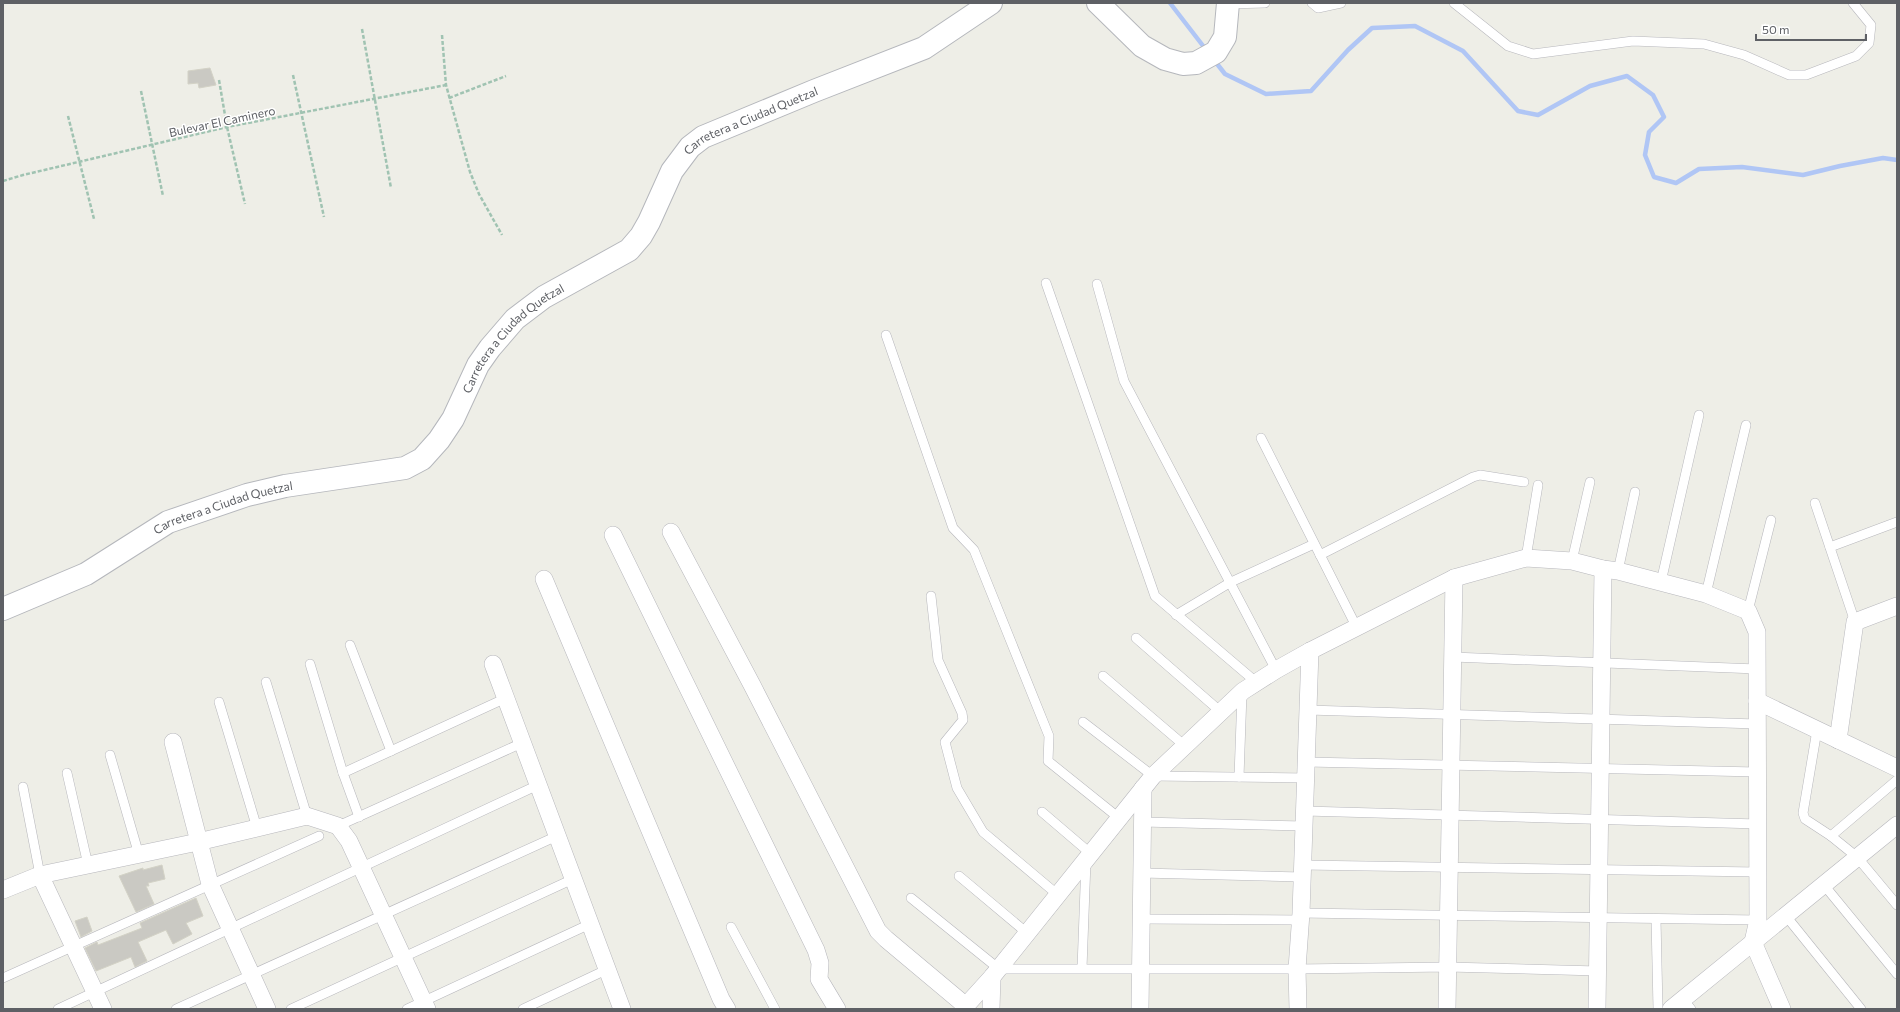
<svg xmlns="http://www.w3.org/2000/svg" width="1900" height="1012" font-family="Commissioner,sans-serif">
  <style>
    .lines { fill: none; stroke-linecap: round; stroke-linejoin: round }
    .stream { stroke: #b0c6f5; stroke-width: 4.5 }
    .building { fill: #cac9c3; stroke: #d3d2c6 }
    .lane-casing { stroke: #b7b7bc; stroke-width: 10 }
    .street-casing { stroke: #b7b7bc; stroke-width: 18 }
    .secondary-casing { stroke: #b5b7bc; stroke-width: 24 }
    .path { stroke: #a0c3b2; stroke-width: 2.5; stroke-dasharray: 4 2; stroke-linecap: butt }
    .lane { stroke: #fff; stroke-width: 9 }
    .street { stroke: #fff; stroke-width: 17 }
    .secondary { stroke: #fff; stroke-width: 22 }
    .labels { text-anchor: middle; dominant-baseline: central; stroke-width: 3; stroke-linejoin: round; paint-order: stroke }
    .street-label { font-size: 12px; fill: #5e6065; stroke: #fff }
  </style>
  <rect width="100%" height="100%" fill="#eeeee7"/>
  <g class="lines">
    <g class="stream">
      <polyline points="1170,3 1207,51"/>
      <polyline points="1214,60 1225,74 1266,94 1311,91 1348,50 1372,28 1415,26 1463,51 1518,111 1538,115 1590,86 1627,76 1653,95 1664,117 1649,132 1645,155 1654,177 1676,183 1699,169 1742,167 1803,175 1840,166 1883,158 1897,160"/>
    </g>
  </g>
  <g class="building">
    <polygon points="210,68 216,85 199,88 198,83 188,84 188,71"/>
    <polygon points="162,865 165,879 148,883 149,886 146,886 154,904 136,912 119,876 143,868 143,870"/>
    <polygon points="196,898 203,916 186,923 192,934 173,944 166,930 138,942 147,961 135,967 131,957 96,971 85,948 97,942 98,945 142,928 140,923"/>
    <polygon points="87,917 92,931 81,937 75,921"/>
  </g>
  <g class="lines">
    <g class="lane-casing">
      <g id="lane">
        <polyline points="1312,3 1318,8 1341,3"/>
        <polyline points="1454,3 1508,46 1533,54 1633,41 1704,44 1744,55 1789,75 1806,75 1856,56 1869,43 1871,25 1853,3"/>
        <polyline points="1228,4 1265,3"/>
        <polyline points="1046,283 1155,596 1256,682"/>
        <polyline points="1097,284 1124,381 1276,670"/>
        <polyline points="886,335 953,528 974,550 1049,736 1048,761 1119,818"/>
        <polyline points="1261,438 1357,628"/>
        <polyline points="1815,503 1855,622"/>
        <polyline points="1830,547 1897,522"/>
        <polyline points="1320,555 1473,477 1480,475 1524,482"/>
        <polyline points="1526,558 1538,485"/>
        <polyline points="1572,561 1590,482"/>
        <polyline points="1618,571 1635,492"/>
        <polyline points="1661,582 1699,415"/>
        <polyline points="1706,594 1746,425"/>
        <polyline points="931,596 938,660 962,713 963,720 945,742 957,788 983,832 1058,895"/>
        <polyline points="1748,611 1771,520"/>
        <polyline points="1176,615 1231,582 1314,544"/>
        <polyline points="1136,638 1221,712"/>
        <polyline points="350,645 391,751"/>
        <polyline points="1453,657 1757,669"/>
        <polyline points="310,664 343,773 359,817"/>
        <polyline points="1103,676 1185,746"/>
        <polyline points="266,682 307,816"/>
        <polyline points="219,702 257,828"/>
        <polyline points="1308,710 1757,724"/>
        <polyline points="1083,722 1153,776 1306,778"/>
        <polyline points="1817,730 1803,813 1805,819 1831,836 1857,857 1897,905"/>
        <polyline points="110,755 139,855"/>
        <polyline points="1307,762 1757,772"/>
        <polyline points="67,773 88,865"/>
        <polyline points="343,773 506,698"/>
        <polyline points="1239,777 1242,693"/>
        <polyline points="23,787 40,875"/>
        <polyline points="1305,811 1758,824"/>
        <polyline points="1042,812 1090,853"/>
        <polyline points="1142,822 1304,826"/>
        <polyline points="338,826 522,743"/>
        <polyline points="1831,836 1897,780"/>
        <polyline points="1303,865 1758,872"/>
        <polyline points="1141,873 1303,877"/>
        <polyline points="959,876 1027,933"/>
        <polyline points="1824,885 1897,974"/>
        <polyline points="911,898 999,969 1297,969 1448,967 1598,971"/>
        <polyline points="1301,913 1758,920"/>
        <polyline points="1786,916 1861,1009"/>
        <polyline points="1141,919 1301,920"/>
        <polyline points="1656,919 1658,1009"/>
        <polyline points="731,927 775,1009"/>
        <polyline points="1082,968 1086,861"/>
        <polyline points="3,978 319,836"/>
        <polyline points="1683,999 1691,1009"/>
        <polyline points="58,1009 538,785"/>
        <polyline points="176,1009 557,836"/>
        <polyline points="291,1009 573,879"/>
        <polyline points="407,1009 590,924"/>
        <polyline points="523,1009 608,969"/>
      </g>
    </g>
    <g class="street-casing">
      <g id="street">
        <polyline points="671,532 752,685 878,931 886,939 966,1006"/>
        <polyline points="613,535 816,950 820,963 819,979 837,1009"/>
        <polyline points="544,579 721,999 727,1009"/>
        <polyline points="493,664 622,1009"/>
        <polyline points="1757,701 1897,768"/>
        <polyline points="1838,740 1855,622 1897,606"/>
        <polyline points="173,742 210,884 267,1009"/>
        <polyline points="40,875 103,1009"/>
        <polyline points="3,890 40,875 198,842 307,816 338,826 349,841 427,1009"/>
        <polyline points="963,1009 992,977 1153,776 1243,691 1276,670 1310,651 1454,578 1526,558 1572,561 1603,569 1618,571 1706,594 1748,611 1757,632 1758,920 1753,942 1782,1009"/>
        <polyline points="991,1009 992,977"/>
        <polyline points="1140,1009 1143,788"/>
        <polyline points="1298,1009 1297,969 1301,913 1310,651"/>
        <polyline points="1447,1009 1454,578"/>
        <polyline points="1597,1009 1603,569"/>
        <polyline points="1671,1009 1897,825"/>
      </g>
    </g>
    <g class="secondary-casing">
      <g id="secondary">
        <polyline points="1098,3 1142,46 1165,59 1183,64 1196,63 1216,52 1225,37 1228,3"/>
        <path id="s1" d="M 3,609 L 86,574 L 168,522 L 247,495 L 285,486 L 405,468 L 422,459 L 439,440 L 453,419 L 478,365 L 490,348 L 515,319 L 544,297 L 629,250 L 641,236 L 649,222 L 672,171 L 690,147 L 703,137 L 814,91 L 924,48 L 991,3"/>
      </g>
    </g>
    <g class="path">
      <polyline points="362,29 391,188"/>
      <polyline points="442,35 446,85 470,172 479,194 502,235"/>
      <polyline points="293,75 324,217"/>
      <polyline points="219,80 227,127 245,204"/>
      <polyline points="141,91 163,196"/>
      <polyline points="449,98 506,76"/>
      <polyline points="68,116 94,219"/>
      <polyline points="3,181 23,175 227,127 446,85"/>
    </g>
    <use href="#lane" class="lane"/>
    <use href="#street" class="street"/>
    <use href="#secondary" class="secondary"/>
  </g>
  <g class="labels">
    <g class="street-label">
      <text transform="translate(222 121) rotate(-12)">Bulevar El Caminero</text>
      <text stroke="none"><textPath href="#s1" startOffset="940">Carretera a Ciudad Quetzal</textPath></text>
      <text stroke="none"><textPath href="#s1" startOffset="604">Carretera a Ciudad Quetzal</textPath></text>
      <text stroke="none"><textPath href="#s1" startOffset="244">Carretera a Ciudad Quetzal</textPath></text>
    </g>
  </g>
  <rect width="1900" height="1012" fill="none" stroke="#5e6065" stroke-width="8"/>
  <path d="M1756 34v6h110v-6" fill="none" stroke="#5e6065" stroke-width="2"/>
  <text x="1762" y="34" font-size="12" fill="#5e6065" stroke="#ffffff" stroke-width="3" paint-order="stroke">50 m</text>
</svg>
